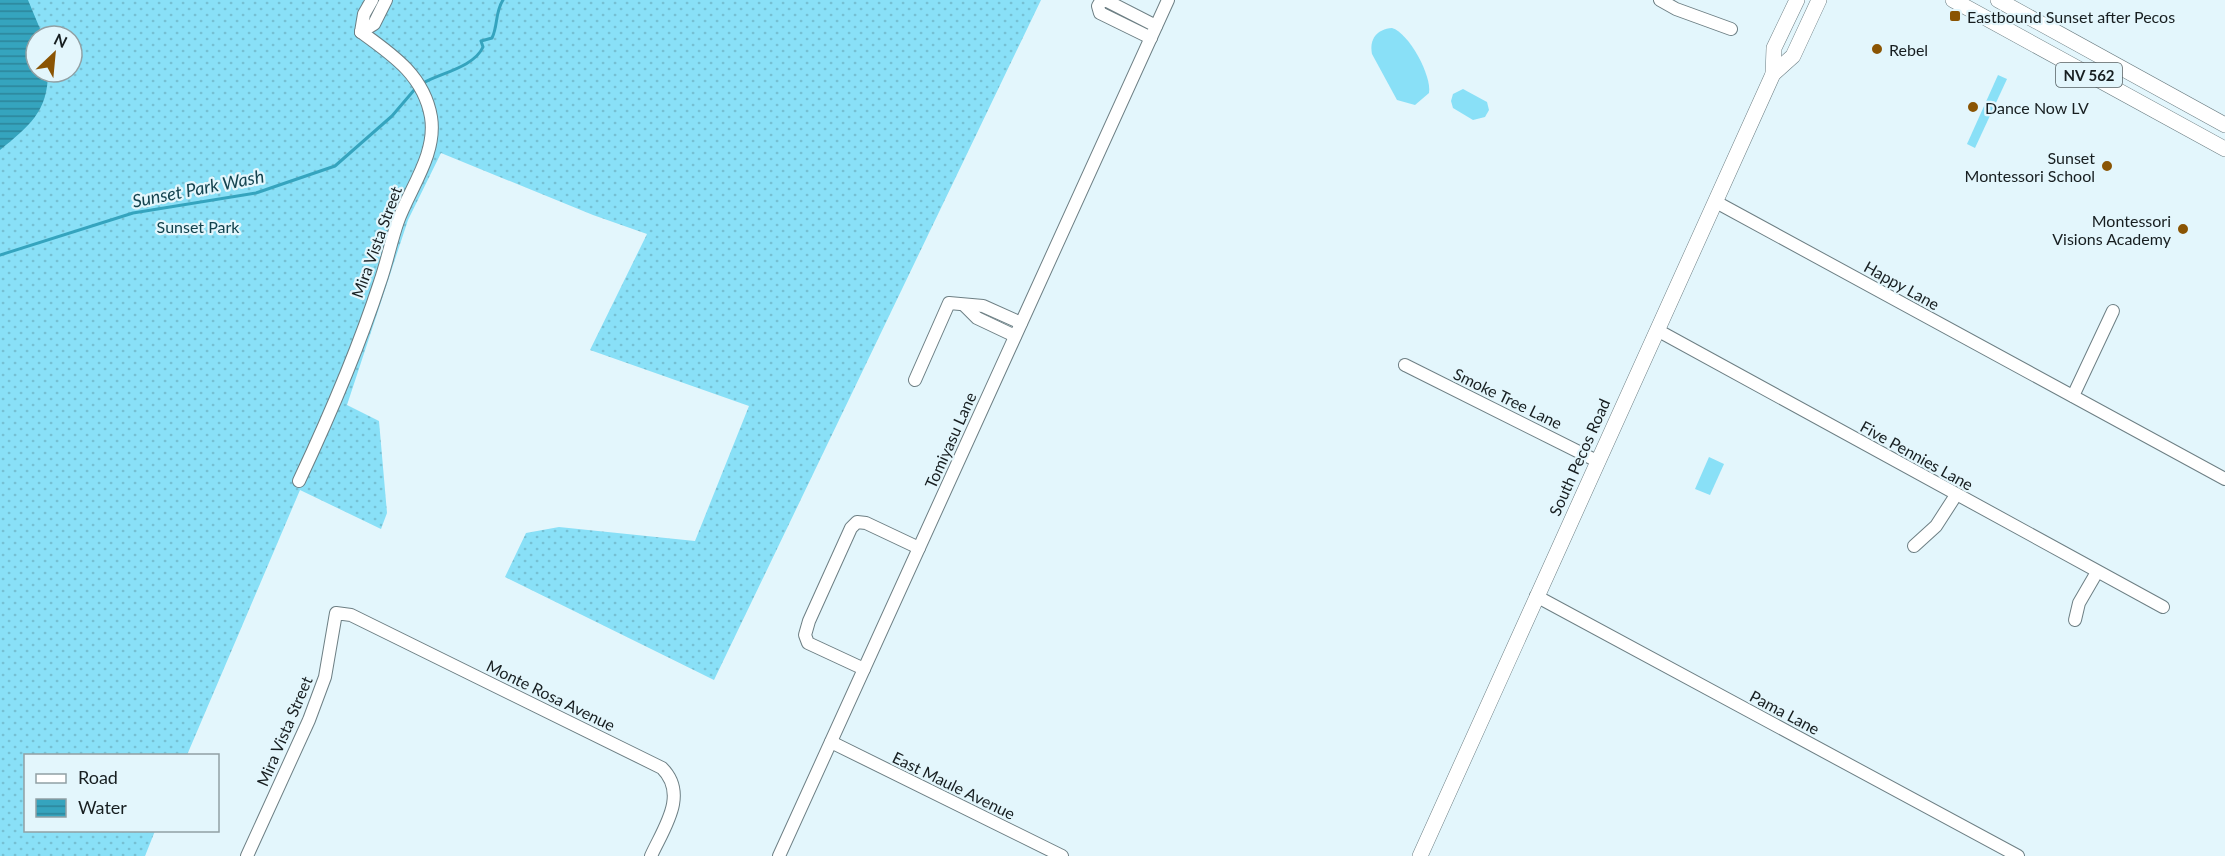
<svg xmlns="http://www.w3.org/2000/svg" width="2225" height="856" font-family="Lato,sans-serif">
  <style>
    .grass { fill: url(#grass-dots); fill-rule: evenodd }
    .garden { fill: #89e0f7 }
    .water { fill: url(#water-rules) }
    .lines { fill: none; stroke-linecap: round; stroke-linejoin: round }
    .stream { stroke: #35a4be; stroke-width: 3 }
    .minor-casing { stroke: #6d7f84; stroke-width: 14 }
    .major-casing { stroke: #6d7f84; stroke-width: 16 }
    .minor { stroke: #fff; stroke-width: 12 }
    .major { stroke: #fff; stroke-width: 15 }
    .poi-dot { fill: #8a5403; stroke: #e3f6fc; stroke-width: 2 }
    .labels { text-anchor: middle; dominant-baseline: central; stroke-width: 4.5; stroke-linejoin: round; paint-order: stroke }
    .shield { fill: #e3f6fc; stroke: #545f62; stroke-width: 1.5 }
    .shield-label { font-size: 15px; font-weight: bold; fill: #171e20 }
    .poi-label { font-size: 16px; fill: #171e20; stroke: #e3f6fc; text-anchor: start }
    .park-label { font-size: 16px; fill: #12424d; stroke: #e3f6fc }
    .street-label { font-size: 16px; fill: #171e20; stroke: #e3f6fc }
    .water-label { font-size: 18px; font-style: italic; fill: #14434f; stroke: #e3f6fc }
  </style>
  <defs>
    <pattern id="grass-dots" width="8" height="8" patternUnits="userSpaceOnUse" patternTransform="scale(1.5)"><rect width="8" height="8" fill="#89e0f7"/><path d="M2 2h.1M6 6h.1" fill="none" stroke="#76c0d3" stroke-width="1.8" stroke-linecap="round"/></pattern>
    <pattern id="water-rules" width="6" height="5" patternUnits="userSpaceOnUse" patternTransform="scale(1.5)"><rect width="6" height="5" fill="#35a4be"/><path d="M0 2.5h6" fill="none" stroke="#2c859a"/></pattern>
  </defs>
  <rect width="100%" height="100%" fill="#e3f6fc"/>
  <path class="grass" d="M 0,0 L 1041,0 L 714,680 L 505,577 L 526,533 L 559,527 L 695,541 L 749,406 L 590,350 L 647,234 L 593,215 L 441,153 L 408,220 L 347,405 L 379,421 L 387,513 L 381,529 L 300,490 L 187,755 L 26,756 L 26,830 L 155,831 L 145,856 L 0,856 ZM 36,36 L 72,36 L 72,72 L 36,72 Z"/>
  <g class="garden">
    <path d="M 1392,28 C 1409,33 1432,76 1429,93 L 1415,105 L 1397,100 L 1372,54 C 1369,39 1377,29 1392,28 Z"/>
    <polygon points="1998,75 2007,79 1975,148 1967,144"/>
    <polygon points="1463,89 1487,102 1489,110 1485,117 1473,120 1453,108 1451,101 1453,94"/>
    <polygon points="1709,457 1724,464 1710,495 1695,489"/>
  </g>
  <path class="water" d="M 0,0 L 28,0 L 43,36 L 36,36 L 36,72 L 48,72 C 48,112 29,126 0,150 Z"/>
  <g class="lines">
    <g class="stream">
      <path d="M 423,83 C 441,73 474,67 483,47 L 481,41 L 492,38 C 498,26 495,12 503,0"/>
      <polyline points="0,255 133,213 256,193 335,166 392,116 415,89"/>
    </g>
    <g class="minor-casing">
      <g id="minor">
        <polyline points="1660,0 1676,9 1731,29"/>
        <polyline points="361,32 374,24 386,0"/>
        <polyline points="361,32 364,14 372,0"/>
        <polyline points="1151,38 1100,13 1098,6 1101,1 1107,1 1156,26"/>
        <polyline points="1716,202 2225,479"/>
        <polyline points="964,305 977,318 1015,336"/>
        <polyline points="1657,330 2163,607"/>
        <polyline points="1405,365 1597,461"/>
        <polyline points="915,380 949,303 983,306 1021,323"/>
        <polyline points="2073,396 2113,311"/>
        <path d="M 299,481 C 329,417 358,350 380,282 C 387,262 391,241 398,221 C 410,188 437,154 431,117 C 424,76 393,55 361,32"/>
        <polyline points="1914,546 1936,526 1956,495"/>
        <polyline points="1536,596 2018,856"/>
        <polyline points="2075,620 2079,603 2097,572"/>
        <polyline points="864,669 808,643 805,635 809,621 851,528 857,522 866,523 919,548"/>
        <polyline points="831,742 1062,856"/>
        <path d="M 247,856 L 309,720 L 325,677 L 336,613 L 351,615 L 662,768 C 689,795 663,829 651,856"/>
        <polyline points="779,856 1168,0"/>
      </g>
    </g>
    <g class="major-casing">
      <g id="major">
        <polyline points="1953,0 2225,149"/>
        <polyline points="1998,0 2225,125"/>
        <polyline points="1773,74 1793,56 1819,0"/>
        <polyline points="1420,856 1773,74 1774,48 1797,0"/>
      </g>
    </g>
    <use href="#minor" class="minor"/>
    <use href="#major" class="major"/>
  </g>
  <g class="poi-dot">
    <rect x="1949" y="10" width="12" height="12" rx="3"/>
    <circle cx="1877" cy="49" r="6"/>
    <circle cx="1973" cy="107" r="6"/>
    <circle cx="2107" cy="166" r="6"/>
    <circle cx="2183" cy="229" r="6"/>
  </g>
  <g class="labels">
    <rect class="shield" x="2056" y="63" width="66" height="24" rx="4.5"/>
    <g class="shield-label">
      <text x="2089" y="75">NV 562</text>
    </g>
    <g class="poi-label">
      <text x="1967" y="16">Eastbound Sunset after Pecos</text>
      <text x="1889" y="49">Rebel</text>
      <text x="1985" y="107">Dance Now LV</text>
      <text x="2095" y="157" text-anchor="end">Sunset<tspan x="2095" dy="18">Montessori School</tspan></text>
      <text x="2171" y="220" text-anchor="end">Montessori<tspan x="2171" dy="18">Visions Academy</tspan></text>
    </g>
    <g class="park-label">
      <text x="198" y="226">Sunset Park</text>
    </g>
    <g class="street-label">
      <text transform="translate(376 242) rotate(-70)">Mira Vista Street</text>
      <text transform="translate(1902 285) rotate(29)">Happy Lane</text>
      <text transform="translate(1508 398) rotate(26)">Smoke Tree Lane</text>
      <text transform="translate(950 440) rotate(-66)">Tomiyasu Lane</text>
      <text transform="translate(1917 455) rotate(29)">Five Pennies Lane</text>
      <text transform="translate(1579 457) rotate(-66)">South Pecos Road</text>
      <text transform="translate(551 695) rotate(26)">Monte Rosa Avenue</text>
      <text transform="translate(1785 712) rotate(28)">Pama Lane</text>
      <text transform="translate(284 731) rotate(-67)">Mira Vista Street</text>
      <text transform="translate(954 785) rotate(26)">East Maule Avenue</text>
    </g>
    <g class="water-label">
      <text transform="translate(198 188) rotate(-11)">Sunset Park Wash</text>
    </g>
  </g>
  <rect x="24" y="754" width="195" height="78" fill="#e3f6fc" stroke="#91a0a4" stroke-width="1.5"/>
  <rect x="36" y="774" width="30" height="9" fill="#ffffff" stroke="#91a0a4" stroke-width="1.5"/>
  <text x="78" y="784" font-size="18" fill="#171e20">Road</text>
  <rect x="36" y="799" width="30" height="18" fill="url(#water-rules)" stroke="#91a0a4" stroke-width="1.5"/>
  <text x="78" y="814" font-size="18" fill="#171e20">Water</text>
  <g transform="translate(54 54) rotate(26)"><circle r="28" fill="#e3f6fc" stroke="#91a0a4" stroke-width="1.5"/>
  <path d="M0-4.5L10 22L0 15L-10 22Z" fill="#8a5403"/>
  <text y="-9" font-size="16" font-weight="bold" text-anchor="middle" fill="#171e20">N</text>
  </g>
</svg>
